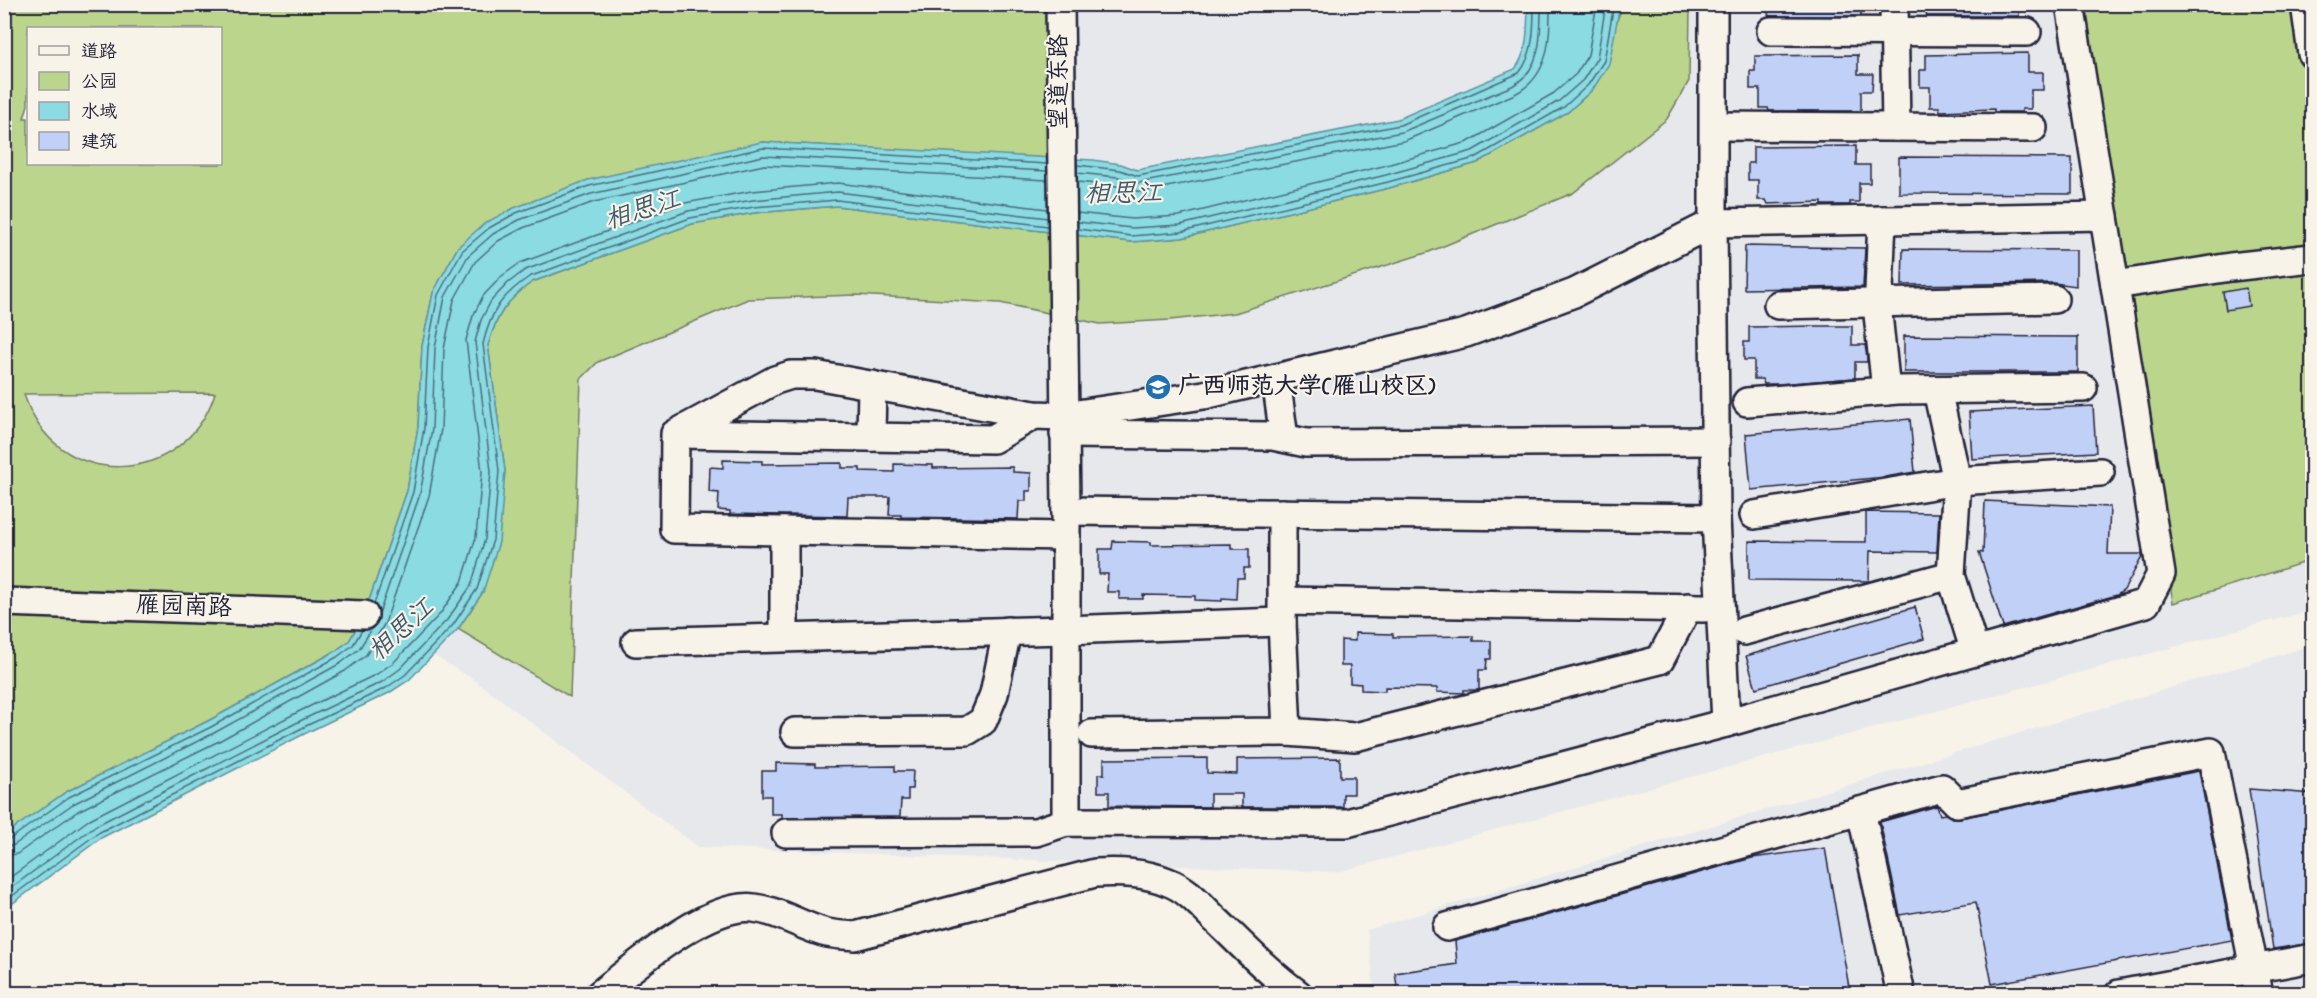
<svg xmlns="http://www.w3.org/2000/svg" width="2317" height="998" font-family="'Indie Flower','LXGW WenKai TC',sans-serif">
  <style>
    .built { fill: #e7e8ec; fill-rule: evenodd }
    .green { fill: #bcd58c; stroke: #6f7c64; stroke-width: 1.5; fill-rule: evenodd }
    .water { fill: #8adbe2; stroke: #60919f; stroke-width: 1.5 }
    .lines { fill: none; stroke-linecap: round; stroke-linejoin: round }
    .shore { stroke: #4c6c7e; stroke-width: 1.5 }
    .building { fill: #c1d0f6; stroke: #22223b; stroke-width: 1.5 }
    .minor-casing { stroke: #22223b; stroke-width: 32 }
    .minor { stroke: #f7f3e8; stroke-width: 27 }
    .labels { text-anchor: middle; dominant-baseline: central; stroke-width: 4.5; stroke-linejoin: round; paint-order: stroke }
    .street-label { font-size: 24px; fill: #22223b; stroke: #f7f3e8 }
    .poi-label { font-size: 24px; font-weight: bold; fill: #22223b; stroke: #f7f3e8; text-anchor: start }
    .water-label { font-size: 26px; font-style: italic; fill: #415a6d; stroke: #f7f3e8 }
  </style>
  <rect width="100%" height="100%" fill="#f7f3e8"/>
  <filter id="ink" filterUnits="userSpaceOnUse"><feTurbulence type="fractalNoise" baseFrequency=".0167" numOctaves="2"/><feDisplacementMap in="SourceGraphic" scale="12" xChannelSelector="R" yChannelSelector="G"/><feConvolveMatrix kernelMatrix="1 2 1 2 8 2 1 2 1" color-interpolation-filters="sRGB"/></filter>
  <g filter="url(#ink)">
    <g class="built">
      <path d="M 5,5 L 2296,5 L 2312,116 L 2312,610 L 1338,872 L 698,847 L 473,679 L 364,615 L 5,835 ZM 28,28 L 220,28 L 220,164 L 28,164 Z"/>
      <polygon points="2312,645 2312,993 1375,993 1367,930"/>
    </g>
    <g class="green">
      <path d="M 5,5 L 1060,5 L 1061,159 L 762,142 L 458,247 L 433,293 L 422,346 L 418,427 L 407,491 L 364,615 L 349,641 L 334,652 L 208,721 L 66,792 L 5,835 ZM 28,28 L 220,28 L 220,164 L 28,164 L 28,118 L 24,118 L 28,105 ZM 215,393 C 184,490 54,492 24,394 Z"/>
      <path d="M 1620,5 L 1690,5 L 1689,81 L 1667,119 L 1573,193 L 1429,252 L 1235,313 L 1170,320 L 1100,324 L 1000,303 L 855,295 L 748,299 L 598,362 L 581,379 L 570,697 L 458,629 L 483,592 L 505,471 L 488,345 C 497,314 506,301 532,282 L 692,224 L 754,213 L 837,206 L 1131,242 L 1182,238 L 1389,188 L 1477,163 L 1568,112 L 1593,89 L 1620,12 Z"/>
      <polygon points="2084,5 2296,5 2312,116 2312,560 2173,603"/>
    </g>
    <path class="water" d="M 1528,5 L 1620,5 L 1609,64 L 1593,89 L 1568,112 L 1477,163 L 1389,188 L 1182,238 L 1131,242 L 837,206 L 754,213 L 692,224 L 532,282 C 506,301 497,314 488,345 L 505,471 L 499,542 L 483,592 L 458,629 L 409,680 L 389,693 L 310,731 L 101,838 L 5,909 L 4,835 L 66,792 L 208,721 L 334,652 L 349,641 L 364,615 L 407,491 L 418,427 L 422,346 L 433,293 L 458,247 L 485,223 L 514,208 L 588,180 L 762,142 L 1093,160 L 1121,164 L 1137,170 L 1398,119 L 1515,69 C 1529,51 1527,26 1528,5 Z"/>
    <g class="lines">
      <g class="shore">
        <path d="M 1077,165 L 1120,170 L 1138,176 L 1400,125 L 1519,73 C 1534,55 1534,27 1534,4"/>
        <path d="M 1077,173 L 1118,177 L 1139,183 L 1402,132 L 1512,86 C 1542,70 1541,35 1541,4"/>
        <path d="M 1077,182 L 1116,186 L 1141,192 L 1404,141 L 1515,94 C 1550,76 1550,39 1550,4"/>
        <polyline points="1077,213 1132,219 1179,216 1383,166 1468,142 1554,93 1576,74 1588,55 1597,4"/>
        <polyline points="1078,222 1132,228 1180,225 1386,175 1472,151 1559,101 1583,80 1597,58 1606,4"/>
        <polyline points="1078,229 1131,236 1181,232 1388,182 1475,158 1564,107 1588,85 1604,61 1614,4"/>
        <polyline points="374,604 413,492 424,428 428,347 438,295 462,251 489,228 516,213 589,186 763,148 1047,164"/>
        <polyline points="379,614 420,494 432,429 435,348 445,297 468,256 493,234 519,220 591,194 763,156 1047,171"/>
        <polyline points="4,840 10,839 69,797 211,727 337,657 353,645 362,630"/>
        <polyline points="4,847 14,845 73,804 214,733 341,663 359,649 373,627"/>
        <polyline points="4,856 17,854 78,811 219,741 345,671 366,655 385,623 429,496 441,429 444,349 454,300 475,262 498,241 523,228 594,202 764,165 1047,180"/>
        <polyline points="4,882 90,819 300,711 377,674 394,662 440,614 462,582 476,537 482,472 466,340 473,316 483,296 502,276 520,263 685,203 752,191 838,183 1047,209"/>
        <polyline points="4,893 95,826 304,719 382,682 400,669 447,620 471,586 485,539 491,471 475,342 481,320 491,301 508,283 525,270 688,211 753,200 838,192 1048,218"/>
        <path d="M 4,902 L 98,833 L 308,725 L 386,688 L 405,675 L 453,625 L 477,589 L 493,540 L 499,471 L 483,344 C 491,311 501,296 529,277 L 690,218 L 754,207 L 837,200 L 1048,226"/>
      </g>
    </g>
    <g class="building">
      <polygon points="1765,4 1861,4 1861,16 1769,16"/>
      <polygon points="1922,4 2019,4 2019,16 1927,16"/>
      <polygon points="2028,53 2028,72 2043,72 2043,90 2031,90 2031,109 2022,109 2022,112 1994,112 1994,109 1940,111 1939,107 1930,107 1930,87 1920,87 1920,70 1926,70 1926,55"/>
      <polygon points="1858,55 1858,74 1873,74 1872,91 1861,91 1861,111 1769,111 1768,108 1760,108 1760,89 1750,89 1750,71 1755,71 1755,56"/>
      <polygon points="1856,146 1856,165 1870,165 1870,183 1859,183 1859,202 1850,202 1850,205 1822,205 1822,202 1768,204 1766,200 1758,200 1758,180 1748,180 1748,163 1753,163 1753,147"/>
      <polygon points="1899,157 2072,158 2072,194 1899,193"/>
      <polygon points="1745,246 1865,248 1863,287 1744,289"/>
      <polygon points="1903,249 2076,250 2076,286 2054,283 1902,285"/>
      <polygon points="2246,288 2249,306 2226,310 2223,292"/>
      <polygon points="1816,326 1852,326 1852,345 1865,345 1867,357 1867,362 1855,362 1855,378 1778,384 1764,384 1762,379 1754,379 1754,360 1744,360 1744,342 1749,342 1749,327"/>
      <polygon points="1904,336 2078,337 2078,372 1904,372"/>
      <polygon points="2093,406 2096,452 1972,459 1969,412"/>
      <polygon points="1910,419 1915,472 1885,477 1751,490 1746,434"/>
      <polygon points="723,460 762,461 762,464 842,463 842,468 860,468 860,471 894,472 894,464 933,465 933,468 1013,467 1013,472 1031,473 1031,491 1026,491 1026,501 1019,501 1018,519 901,517 901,515 889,515 890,497 848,497 847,516 730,514 730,511 718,510 719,493 709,492 710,467 723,468"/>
      <polygon points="1985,501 2110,507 2108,554 2142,554 2142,557 2124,590 2117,595 2003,627 1979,552 1983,553"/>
      <polygon points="1866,512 1939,513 1937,552 1870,551 1869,581 1867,581 1749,580 1749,541 1866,542"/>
      <polygon points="1113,541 1151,542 1151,545 1231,544 1231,549 1249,549 1249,568 1244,568 1244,578 1237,578 1236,599 1222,598 1222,601 1195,600 1195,596 1143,595 1143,599 1119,599 1119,592 1107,592 1108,574 1099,574 1099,549 1112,549"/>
      <polygon points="1915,607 1924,639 1756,688 1746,656"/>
      <polygon points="1355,633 1393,634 1393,637 1473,636 1473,641 1491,641 1491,659 1487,659 1486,670 1479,670 1479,690 1464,690 1464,693 1437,692 1437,688 1385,687 1385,691 1361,690 1361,684 1350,683 1350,666 1341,666 1341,640 1355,641"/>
      <polygon points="1207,758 1207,773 1237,774 1237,759 1340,758 1340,777 1354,777 1354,794 1343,794 1343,807 1242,807 1242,794 1210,794 1210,807 1109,806 1109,792 1098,792 1098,774 1104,774 1104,759"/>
      <polygon points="776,763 815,764 815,767 895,766 895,771 913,771 912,789 908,789 908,800 901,800 900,817 782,818 782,814 771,814 771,796 762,796 762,771 776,771"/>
      <polygon points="2199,771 2232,940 1992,984 1976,902 1900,915 1880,822 1937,806 1940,815 1945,814 1952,818 1960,818"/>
      <polygon points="2249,789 2313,794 2313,943 2273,949"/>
      <polygon points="1825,848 1850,993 1429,993 1428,991 1398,993 1395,973 1457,964 1455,941 1752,858"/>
    </g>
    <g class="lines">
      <g class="minor-casing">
        <g id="minor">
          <polyline points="1060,4 1066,511 1066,822"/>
          <polyline points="1713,4 1713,223 1716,518 1726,723"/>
          <polyline points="1894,4 1896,127"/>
          <polyline points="2305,4 2312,54"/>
          <polyline points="1771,31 2027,32"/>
          <polyline points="1714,126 2033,128"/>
          <polyline points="1882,220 1878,314 1886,391"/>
          <polyline points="2115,285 2231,267 2312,258"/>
          <polyline points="1778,305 2054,299"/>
          <polyline points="1276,379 1284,438"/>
          <polyline points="1937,390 1957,481 1951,575 1975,652"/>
          <polyline points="1747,402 1898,390 2083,388"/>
          <polyline points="676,434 993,439 1034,415"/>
          <polyline points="1064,434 1273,436 1306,443 1716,441"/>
          <polyline points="871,437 872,385"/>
          <polyline points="1066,511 1716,518"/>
          <polyline points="1754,515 1957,481 2100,472"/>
          <polyline points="1066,536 674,529 675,434 775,380 791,375 815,375 1034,415 1064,416 1204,395 1466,333 1574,293 1713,223 2104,216"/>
          <polyline points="1283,601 1704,608"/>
          <polyline points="4,602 364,615"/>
          <polyline points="1744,631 1951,575"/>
          <polyline points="784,637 784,531"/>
          <polyline points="636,642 1065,630 1282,622"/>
          <polyline points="795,732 967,731 983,721 994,694 1007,631"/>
          <polyline points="1287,732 1355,737 1660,660 1688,607"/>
          <polyline points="1092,734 1287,732 1282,622 1282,513"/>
          <polyline points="1861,811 1901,994"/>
          <polyline points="786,833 1036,832 1066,822 1347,823 1726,723 2146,603 2161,574 2070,4"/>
          <polyline points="1447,927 1942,788 1957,803 2211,752 2259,994"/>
          <path d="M 600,994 C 635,966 708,902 754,908 C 779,911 799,925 823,932 C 833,935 845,935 855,936 L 1095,873 C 1120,872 1144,872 1168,882 C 1188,889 1203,908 1218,922 C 1244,947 1269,973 1298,994"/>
          <polyline points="2119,994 2312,958"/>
        </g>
      </g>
      <use href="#minor" class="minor"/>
    </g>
  </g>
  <defs>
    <g id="university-disc" transform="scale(1.35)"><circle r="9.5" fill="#1f6fb2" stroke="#f7f3e8"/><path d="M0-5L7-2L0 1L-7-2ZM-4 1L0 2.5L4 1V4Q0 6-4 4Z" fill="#fff"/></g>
  </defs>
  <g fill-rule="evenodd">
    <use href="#university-disc" x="1158" y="387"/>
  </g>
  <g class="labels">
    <g class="street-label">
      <text transform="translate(1060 82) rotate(-90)">望道东路</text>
      <text transform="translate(184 608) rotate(2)">雁园南路</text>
    </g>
    <g class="poi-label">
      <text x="1178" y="387">广西师范大学(雁山校区)</text>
    </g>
    <g class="water-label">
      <text x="1123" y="195">相思江</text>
      <text transform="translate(643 211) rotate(-17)">相思江</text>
      <text transform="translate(402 631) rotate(-42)">相思江</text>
    </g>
  </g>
  <rect width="2317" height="998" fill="none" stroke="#f7f3e8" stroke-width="24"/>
  <rect x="12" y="12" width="2293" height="974" fill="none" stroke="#22223b" stroke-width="2" filter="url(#ink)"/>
  <rect x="27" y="27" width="195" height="138" fill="#f7f3e8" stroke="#a29fa3" stroke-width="1.5"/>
  <rect x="39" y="46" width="30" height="9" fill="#f7f3e8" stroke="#a29fa3" stroke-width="1.5"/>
  <text x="81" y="57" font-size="18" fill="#22223b">道路</text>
  <rect x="39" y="72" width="30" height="18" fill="#bcd58c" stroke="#a29fa3" stroke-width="1.5"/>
  <text x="81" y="87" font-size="18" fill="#22223b">公园</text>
  <rect x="39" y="102" width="30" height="18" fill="#8adbe2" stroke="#a29fa3" stroke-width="1.5"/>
  <text x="81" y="117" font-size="18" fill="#22223b">水域</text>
  <rect x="39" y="132" width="30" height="18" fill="#c1d0f6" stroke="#a29fa3" stroke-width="1.5"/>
  <text x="81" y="147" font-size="18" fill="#22223b">建筑</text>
</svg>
